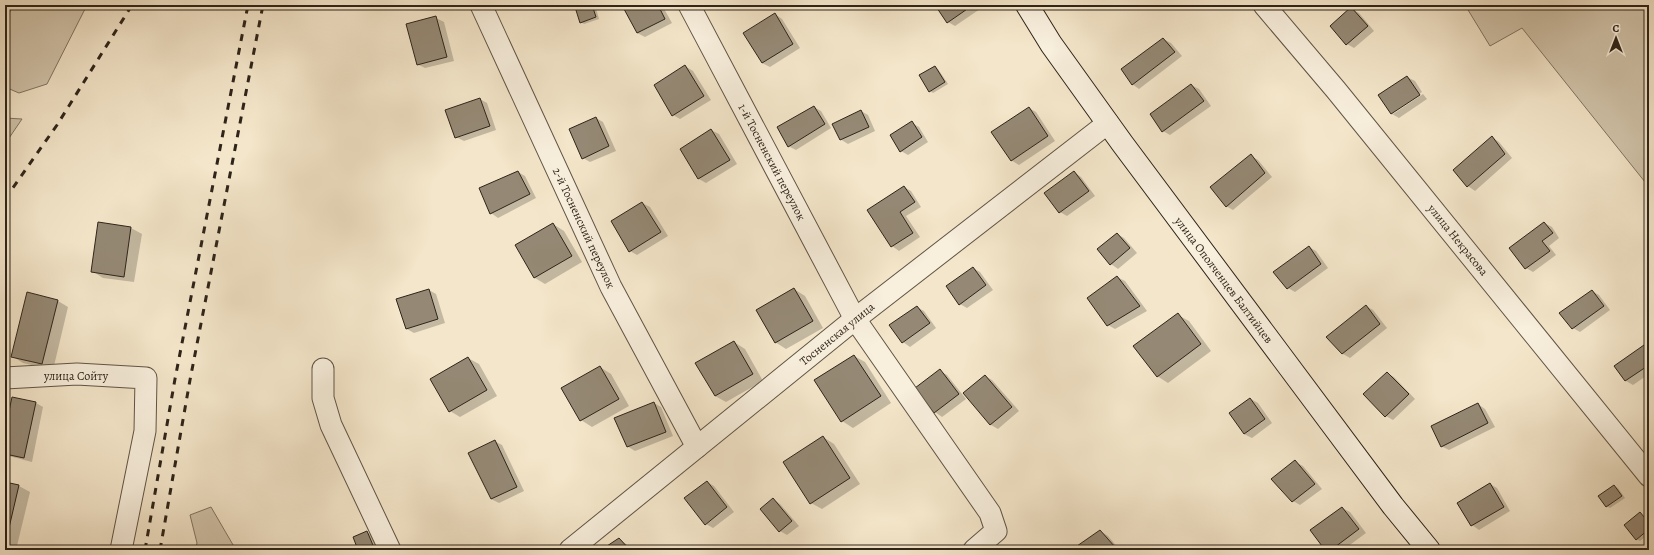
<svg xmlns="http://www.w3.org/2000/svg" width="1654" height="555" font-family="Alegreya,serif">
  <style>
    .green { fill: #d2c5ac; stroke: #807462 }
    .shadow { fill: #0003 }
    .building { fill: #958975; stroke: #2e2419 }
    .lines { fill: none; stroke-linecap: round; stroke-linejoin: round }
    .minor-casing { stroke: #605445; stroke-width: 23 }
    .secondary-casing { stroke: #2e2419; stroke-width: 24 }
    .minor { stroke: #f8efdd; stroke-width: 21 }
    .secondary { stroke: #f8efdd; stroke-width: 22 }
    .rail { stroke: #2e2419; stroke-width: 3; stroke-dasharray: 7 7; stroke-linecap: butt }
    .labels { text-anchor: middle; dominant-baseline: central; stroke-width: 4; stroke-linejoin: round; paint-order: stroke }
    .street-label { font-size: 12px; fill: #2e2419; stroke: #f8efdd }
  </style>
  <rect width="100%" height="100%" fill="#f4e6ca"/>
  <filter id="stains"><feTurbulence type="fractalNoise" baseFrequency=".005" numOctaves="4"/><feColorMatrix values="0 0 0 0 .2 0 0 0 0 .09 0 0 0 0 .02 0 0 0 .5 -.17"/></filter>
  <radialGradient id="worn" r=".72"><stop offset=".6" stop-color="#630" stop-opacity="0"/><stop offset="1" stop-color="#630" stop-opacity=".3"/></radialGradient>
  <g class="green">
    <polygon points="13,5 87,5 47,84 19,93 5,87 5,22"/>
    <polygon points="1465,5 1649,5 1649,187 1522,28 1490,46"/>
    <polygon points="5,118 22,119 5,144"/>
    <polygon points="211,507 236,550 195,550 197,543 190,515"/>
  </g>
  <g class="shadow">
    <polygon points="584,5 595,5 599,19 584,24 581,22"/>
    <polygon points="633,5 662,5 672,23 645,37 637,33"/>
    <polygon points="937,5 982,5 983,7 955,26 948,22"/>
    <polygon points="1351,9 1359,13 1374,31 1354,48 1347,44"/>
    <polygon points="775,14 782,19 800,48 770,67 762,63"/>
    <polygon points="436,18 444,22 454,61 425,68 417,64"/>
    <polygon points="1163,39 1171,43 1182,56 1139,89 1132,84"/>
    <polygon points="685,66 693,71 711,100 680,119 673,115"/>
    <polygon points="935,67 938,69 948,84 933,93 930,91"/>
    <polygon points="1407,77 1415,81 1422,92 1393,112 1393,114 1423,94 1427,99 1399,118 1392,114"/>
    <polygon points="1191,85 1199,89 1211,106 1170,135 1163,131"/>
    <polygon points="480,99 487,103 496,130 464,141 456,137"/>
    <polygon points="814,107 821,111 831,128 796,150 788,146"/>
    <polygon points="1029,108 1036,112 1055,141 1019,165 1011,160"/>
    <polygon points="861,111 868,115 875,131 848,144 840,139"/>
    <polygon points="596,118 603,122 616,151 590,162 583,158"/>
    <polygon points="912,123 919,127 928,142 908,155 901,151"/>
    <polygon points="711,130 719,134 737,164 706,183 699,179 681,149"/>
    <polygon points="1492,137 1499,142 1512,158 1475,191 1468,186 1454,170"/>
    <polygon points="1251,156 1258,160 1272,177 1233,210 1226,206"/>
    <polygon points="518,172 525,176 536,198 498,218 491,213"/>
    <polygon points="1074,172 1081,177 1095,196 1067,216 1060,212"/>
    <polygon points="904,187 911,191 921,207 906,216 920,237 899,251 892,246"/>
    <polygon points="642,203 650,207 668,236 637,255 630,251"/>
    <polygon points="1544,223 1552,227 1559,238 1549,246 1556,255 1533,272 1526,268"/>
    <polygon points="553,224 564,231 582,262 545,284 535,278"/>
    <polygon points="131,228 142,234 134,282 103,278 92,271"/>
    <polygon points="1117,234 1124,238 1137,253 1118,269 1111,264 1098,250"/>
    <polygon points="1309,247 1316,251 1328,268 1295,292 1288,288"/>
    <polygon points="973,268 980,272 993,290 967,308 960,304"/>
    <polygon points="1117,277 1125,281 1147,311 1115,329 1108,325"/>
    <polygon points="794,289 805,296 823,328 786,349 775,342"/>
    <polygon points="429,290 436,294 445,323 414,333 407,329"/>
    <polygon points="1592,291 1599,295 1610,310 1580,332 1573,328"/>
    <polygon points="58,301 68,307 53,370 23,363 12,356"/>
    <polygon points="1366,306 1373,310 1387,328 1350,358 1343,354 1327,337"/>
    <polygon points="917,307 924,311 936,328 910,347 903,342"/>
    <polygon points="1178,315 1189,321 1211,351 1168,383 1157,376"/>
    <polygon points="734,342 745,349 763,381 726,402 715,396"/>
    <polygon points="1644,346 1649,349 1649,374 1633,385 1626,381 1616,366"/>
    <polygon points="854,356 865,362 891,403 853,428 842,421"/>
    <polygon points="468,358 479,364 497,396 460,417 450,411"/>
    <polygon points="600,367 611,374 629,406 592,427 581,420 563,388"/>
    <polygon points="940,371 947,375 966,399 942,417 935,412"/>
    <polygon points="1387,373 1394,377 1415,399 1393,420 1386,416"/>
    <polygon points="985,376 992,380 1019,411 998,429 991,425 964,393"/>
    <polygon points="13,398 36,403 43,407 32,462 5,455 5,435"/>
    <polygon points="1251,399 1258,403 1272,423 1252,438 1244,434"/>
    <polygon points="654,403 661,407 673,436 635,451 627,446"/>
    <polygon points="1478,404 1485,409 1495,427 1449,450 1441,446"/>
    <polygon points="823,437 834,444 860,484 822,509 811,503"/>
    <polygon points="494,441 502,445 524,491 499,503 491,499"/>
    <polygon points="1295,462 1303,466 1322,489 1300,505 1293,501 1273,479"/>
    <polygon points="707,482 714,486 734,512 713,528 706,524"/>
    <polygon points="5,483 19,486 30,492 16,550 5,550"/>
    <polygon points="1490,484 1497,488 1510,511 1479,530 1472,525"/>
    <polygon points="1614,486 1618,488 1625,498 1610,508 1606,506"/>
    <polygon points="773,499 780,504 799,526 787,535 780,531"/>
    <polygon points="1342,508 1350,512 1366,533 1343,550 1326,550"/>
    <polygon points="1640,513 1649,522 1649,534 1640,541 1636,539"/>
    <polygon points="1100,531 1108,536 1120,550 1082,550"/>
    <polygon points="367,532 374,537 380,550 359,550"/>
    <polygon points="619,539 626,544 632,550 603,550"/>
    <polygon points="1292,547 1297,550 1286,550"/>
  </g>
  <g class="building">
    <polygon points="581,5 592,5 596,17 580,23 575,7"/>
    <polygon points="631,5 658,5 665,19 637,33 624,9"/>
    <polygon points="935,5 973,5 947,23"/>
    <polygon points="1351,7 1368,26 1346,45 1330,26"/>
    <polygon points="775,13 793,44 762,63 743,33"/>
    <polygon points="436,16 447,57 417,65 406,24"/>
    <polygon points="1163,38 1175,52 1132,85 1121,69"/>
    <polygon points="685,65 704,96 672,116 654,85"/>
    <polygon points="935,66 945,82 929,92 919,75"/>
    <polygon points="1407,76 1420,95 1391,114 1378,95"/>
    <polygon points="1191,84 1204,101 1162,132 1150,114"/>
    <polygon points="480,98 490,126 455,138 445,110"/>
    <polygon points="814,106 825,124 788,147 777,127"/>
    <polygon points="1029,107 1048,136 1011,161 991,132"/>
    <polygon points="861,110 869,127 840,140 832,124"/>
    <polygon points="596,117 609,146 582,159 569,129"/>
    <polygon points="912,121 922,137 900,152 890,135"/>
    <polygon points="711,129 730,160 698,179 680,149"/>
    <polygon points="1492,136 1505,154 1467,187 1453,170"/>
    <polygon points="1251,154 1265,173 1226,207 1210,187"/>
    <polygon points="518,171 530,194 490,214 479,188"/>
    <polygon points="1074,171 1089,191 1059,213 1044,193"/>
    <polygon points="904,186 915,202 900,212 913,233 891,247 867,210"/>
    <polygon points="642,202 661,232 629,252 611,221"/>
    <polygon points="98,222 131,227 124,277 91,272"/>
    <polygon points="1544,222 1553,233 1542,241 1550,251 1525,269 1509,248"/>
    <polygon points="553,223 572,256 534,278 515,245"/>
    <polygon points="1117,233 1130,248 1110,265 1097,249"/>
    <polygon points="1309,246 1321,264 1287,289 1273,272"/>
    <polygon points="973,267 986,285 959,305 946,286"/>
    <polygon points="1117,276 1140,306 1107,326 1087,298"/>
    <polygon points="794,288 813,321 775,343 756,310"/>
    <polygon points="429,289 438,319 406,329 396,299"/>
    <polygon points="1592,290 1604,306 1572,329 1559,313"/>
    <polygon points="27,292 58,300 42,364 11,357"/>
    <polygon points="1366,305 1380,324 1342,354 1326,337"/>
    <polygon points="917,306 930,323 902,343 889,325"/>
    <polygon points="1178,313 1201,344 1157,377 1133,346"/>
    <polygon points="734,341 753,374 715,396 695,363"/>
    <polygon points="1644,345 1649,354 1649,365 1625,381 1614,366"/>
    <polygon points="854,355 881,396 841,422 814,380"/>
    <polygon points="468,357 487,390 449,412 430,379"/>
    <polygon points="600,366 619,399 580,421 561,388"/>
    <polygon points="940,369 959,394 934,413 915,388"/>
    <polygon points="1387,372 1409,394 1385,417 1363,394"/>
    <polygon points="985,375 1012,407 990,425 963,393"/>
    <polygon points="12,397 36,402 24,458 5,454 5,430"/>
    <polygon points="1250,398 1265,419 1244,434 1229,413"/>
    <polygon points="654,402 666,432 627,447 614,418"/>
    <polygon points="1478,403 1488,423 1441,447 1431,426"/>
    <polygon points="823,436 850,478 810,504 783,462"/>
    <polygon points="495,440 517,487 491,499 468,453"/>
    <polygon points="1295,460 1315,484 1292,502 1271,479"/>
    <polygon points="707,481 727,507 705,525 684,498"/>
    <polygon points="5,482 19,485 5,545"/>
    <polygon points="1490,483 1504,507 1471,526 1457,503"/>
    <polygon points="1614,485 1622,496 1606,507 1598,496"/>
    <polygon points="773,498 792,521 779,532 760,509"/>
    <polygon points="1342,507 1359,529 1331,550 1325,550 1310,530"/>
    <polygon points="1640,512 1649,523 1649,529 1636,540 1624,525"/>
    <polygon points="1100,530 1115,547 1112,550 1080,550 1077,546"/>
    <polygon points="367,531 375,550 358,550 353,537"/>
    <polygon points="619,538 630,550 601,550"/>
  </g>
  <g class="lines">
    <g class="minor-casing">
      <g id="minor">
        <polyline points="481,5 611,287 697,447"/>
        <polyline points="689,5 855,319 990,513 996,531 974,550"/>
        <polyline points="1264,5 1336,90 1649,476"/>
        <polyline points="323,369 323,398 331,425 390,550"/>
        <polyline points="5,378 77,374 146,378 145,431 121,550"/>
        <polyline points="570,550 855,319 1108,123"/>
      </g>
    </g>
    <g class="secondary-casing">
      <polyline id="secondary" points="1027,5 1051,44 1122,143 1393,506 1429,550"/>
    </g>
    <use href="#minor" class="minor"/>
    <use href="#secondary" class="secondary"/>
    <g class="rail">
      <polyline points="5,199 57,125 132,5"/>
      <polyline points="145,550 175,379 248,5"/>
      <polyline points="160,550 190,380 263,5"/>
    </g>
  </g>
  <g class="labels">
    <g class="street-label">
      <text transform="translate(772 162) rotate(62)">1-й Тосненский переулок</text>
      <text transform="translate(584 228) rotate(65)">2-й Тосненский переулок</text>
      <text transform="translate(1458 240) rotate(51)">улица Некрасова</text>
      <text transform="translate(1224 280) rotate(53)">улица Ополченцев Балтийцев</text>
      <text transform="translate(837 334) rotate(-39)">Тосненская улица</text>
      <text x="76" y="376">улица Сойту</text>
    </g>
  </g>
  <rect width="1654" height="555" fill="none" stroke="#f4e6ca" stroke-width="20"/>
  <rect x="6" y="6" width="1642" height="543" fill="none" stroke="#2e2419" stroke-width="2"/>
  <rect x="10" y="10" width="1634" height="535" fill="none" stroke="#2e2419"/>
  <g transform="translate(1616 38)" stroke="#f8efdd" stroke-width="3" paint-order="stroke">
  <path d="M0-3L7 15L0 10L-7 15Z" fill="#2e2419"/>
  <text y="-6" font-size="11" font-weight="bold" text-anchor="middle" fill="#2e2419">С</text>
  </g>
  <rect width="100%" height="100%" filter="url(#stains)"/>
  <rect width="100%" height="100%" fill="url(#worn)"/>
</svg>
